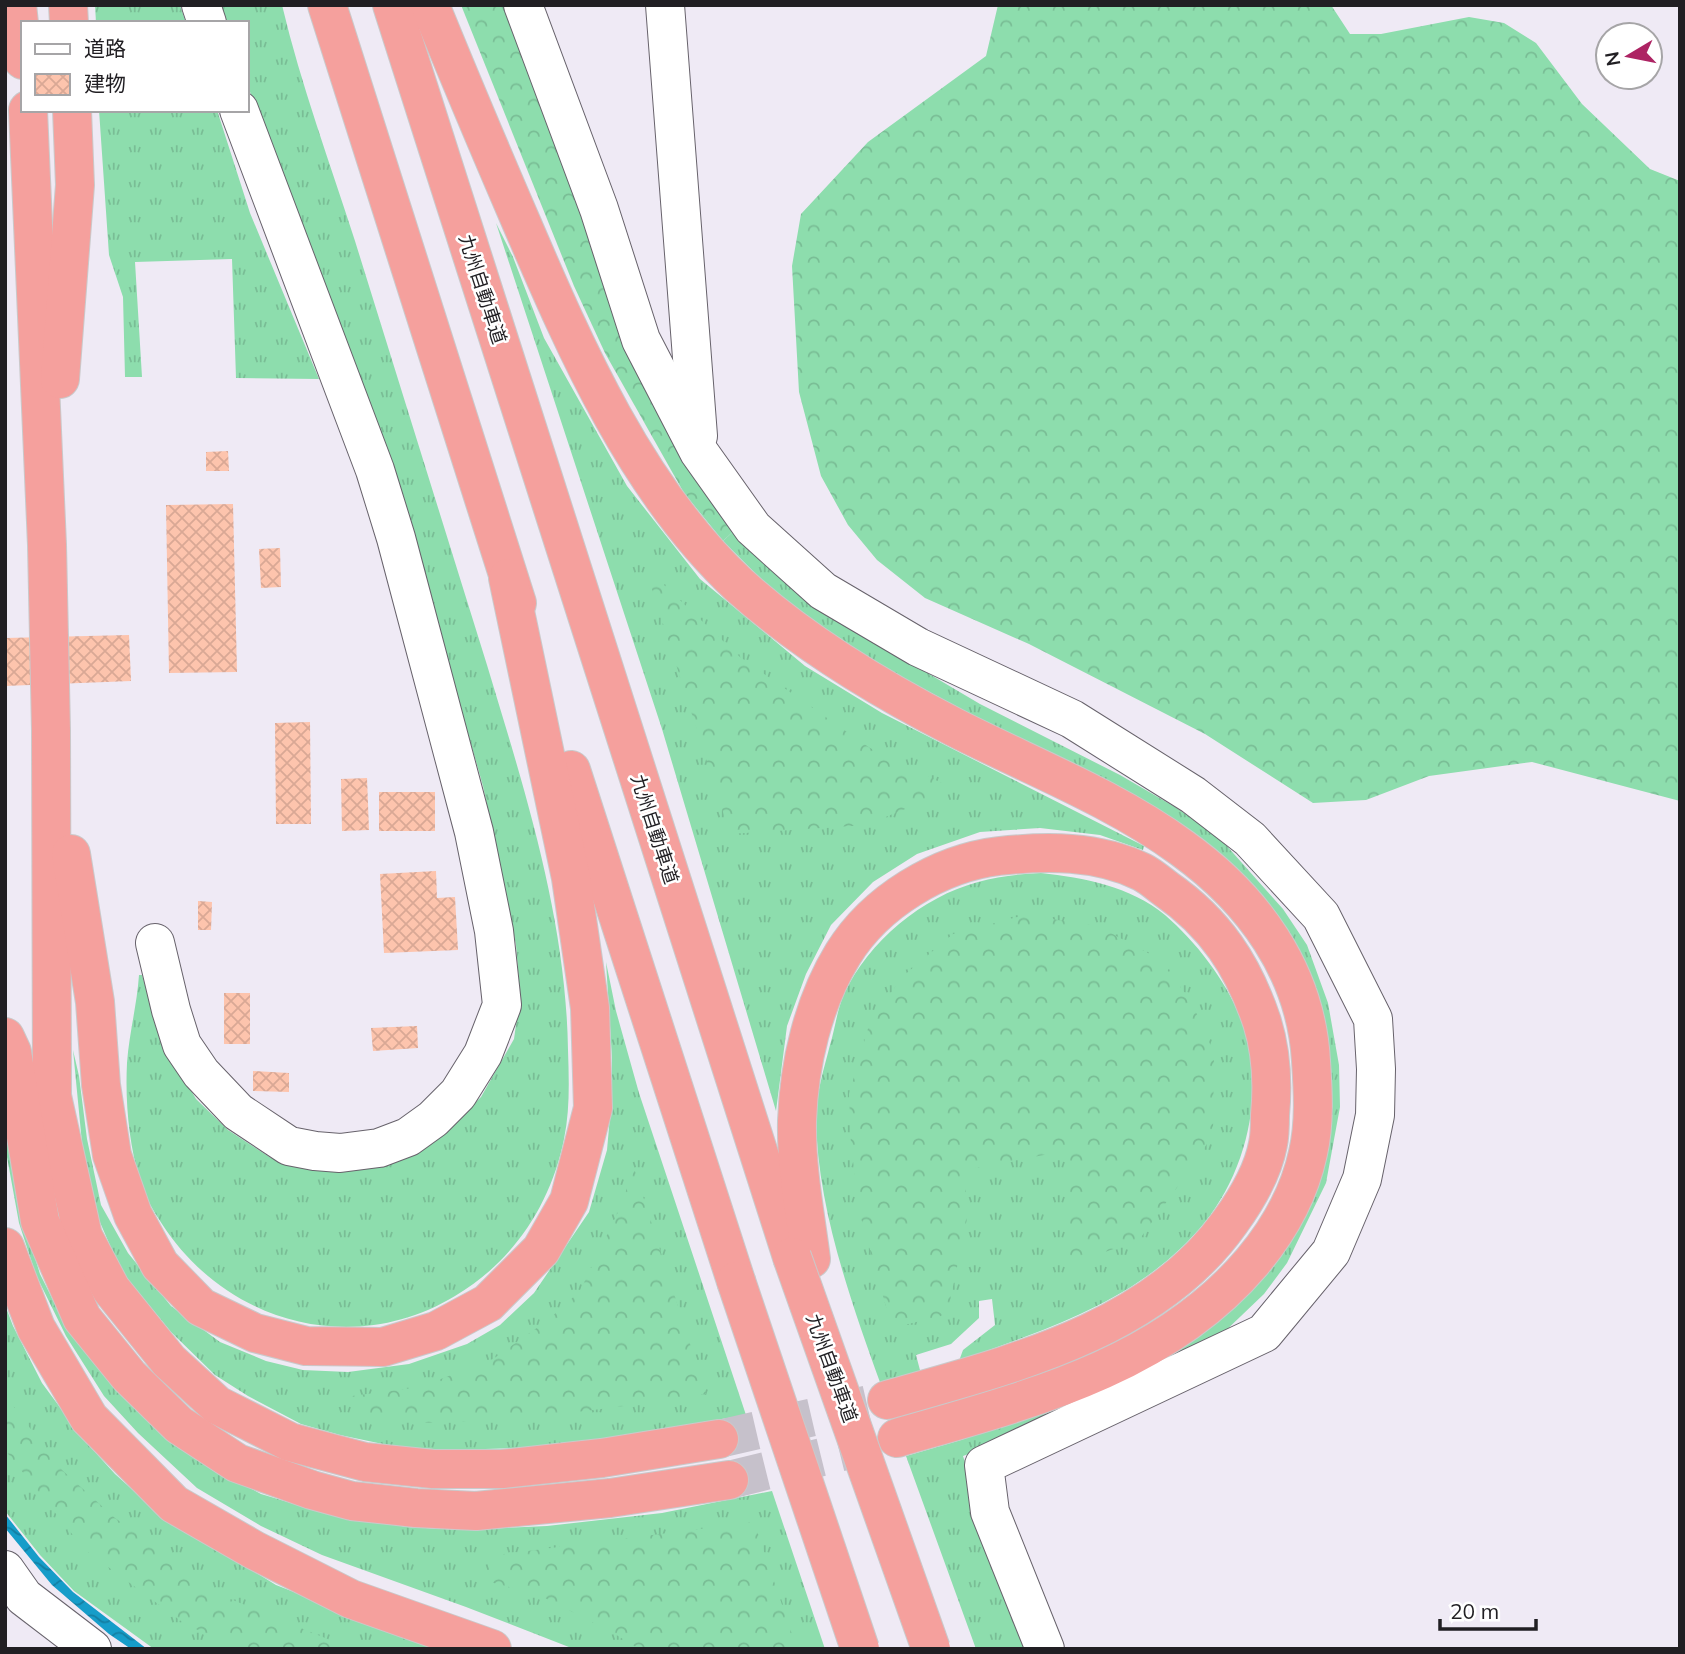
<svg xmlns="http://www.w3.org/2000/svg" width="1685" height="1654" font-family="Mulish,'Noto Sans JP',sans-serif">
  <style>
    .grass { fill: url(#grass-tufts) }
    .forest { fill: url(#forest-crowns) }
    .water { fill: url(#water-waves) }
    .building { fill: url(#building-cross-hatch) }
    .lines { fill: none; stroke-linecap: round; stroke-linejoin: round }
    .highway-tunnel { stroke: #c6c1cb; stroke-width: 38; stroke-dasharray: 38 19; stroke-linecap: butt }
    .minor-casing { stroke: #67626b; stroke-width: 40 }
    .highway-casing { stroke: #cac9ca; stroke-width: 40 }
    .minor { stroke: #fff; stroke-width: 38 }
    .highway { stroke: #f5a09d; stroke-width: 38 }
    .highway-bridge-casing { stroke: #cac9ca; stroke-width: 40; stroke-linecap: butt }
    .highway-bridge { stroke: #f5a09d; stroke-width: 38 }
    .labels { text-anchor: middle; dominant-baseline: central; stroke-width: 5; stroke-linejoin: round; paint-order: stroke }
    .street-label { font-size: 19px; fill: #211f23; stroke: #fff }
  </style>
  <defs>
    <pattern id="grass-tufts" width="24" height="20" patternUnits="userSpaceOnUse" patternTransform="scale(1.75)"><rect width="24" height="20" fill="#8dddad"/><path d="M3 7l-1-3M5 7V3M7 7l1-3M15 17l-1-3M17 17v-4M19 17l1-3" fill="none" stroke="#79bd95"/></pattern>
    <pattern id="forest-crowns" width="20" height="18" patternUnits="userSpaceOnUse" patternTransform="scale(1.75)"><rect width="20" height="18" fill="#8dddad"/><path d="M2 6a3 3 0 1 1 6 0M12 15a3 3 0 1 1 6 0" fill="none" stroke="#79bd95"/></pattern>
    <pattern id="water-waves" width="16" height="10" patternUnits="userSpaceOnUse" patternTransform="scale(1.75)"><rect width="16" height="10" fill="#169dc9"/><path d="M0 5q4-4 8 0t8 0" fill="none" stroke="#147fa3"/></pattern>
    <pattern id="building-cross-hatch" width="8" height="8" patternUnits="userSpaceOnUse" patternTransform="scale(1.75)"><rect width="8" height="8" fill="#fdc4ad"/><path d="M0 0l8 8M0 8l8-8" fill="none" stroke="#d9a895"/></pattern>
  </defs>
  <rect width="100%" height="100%" fill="#efeaf5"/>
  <g class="grass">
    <polygon points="95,5 180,5 186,23 96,23"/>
    <path d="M 220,5 L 282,5 C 301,85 330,163 355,241 C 399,382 443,524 487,665 C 525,791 566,918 568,1050 C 569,1080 570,1110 564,1139 C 551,1204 513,1262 455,1296 C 353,1358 226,1323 162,1224 C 153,1210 145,1197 140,1181 C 129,1144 125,1102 127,1063 C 129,1034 137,1005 139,975 L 142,975 L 153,1013 L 169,1053 L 196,1099 L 228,1130 L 271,1158 L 316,1164 L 438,1139 L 481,1097 L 514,1039 L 520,996 L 516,945 L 483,786 L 390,461 L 281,184 L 247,83 L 247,23 L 226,23 Z"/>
    <polygon points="99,110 217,110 250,213 319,379 236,378 232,259 135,262 142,377 125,377 123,297 109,255"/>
    <polygon points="496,223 513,257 544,338 627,486 700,579 805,666 882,713 1144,846 1143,850 1100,835 1040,828 980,832 917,854 873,882 831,925 806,974 787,1026 776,1111 662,729"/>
    <polygon points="738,527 836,619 980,704 1120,775 1175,807 1218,836 1283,909 1307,945 1328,1003 1339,1065 1340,1107 1326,1183 1287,1263 1264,1294 1218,1338 1071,1417 963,1456 983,1517 1037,1649 976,1649 906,1456 961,1440 1086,1395 1308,1205 1294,952 961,709 881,666 814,623 763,581 723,541"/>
    <path d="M 1041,873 C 1084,878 1130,886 1165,915 C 1196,942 1225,979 1240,1017 C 1267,1084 1249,1167 1205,1222 C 1142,1300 1049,1328 959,1361 L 963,1350 L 995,1325 L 992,1299 L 979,1301 L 979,1318 L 951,1344 L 916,1355 L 921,1374 L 881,1385 C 851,1302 817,1207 816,1118 C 816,1093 824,1069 830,1045 C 835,1029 837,1010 844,994 C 869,941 922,897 978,882 C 999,876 1020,874 1041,873 Z"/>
    <polygon points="606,962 616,1011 639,1093 746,1415 583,1442 519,1448 452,1450 397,1447 340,1435 301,1424 248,1396 215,1375 171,1332 121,1271 96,1213 82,1143 73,1050 79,1076 87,1139 101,1205 128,1253 171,1306 220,1342 266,1361 303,1370 348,1372 409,1364 467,1344 500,1325 534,1293 589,1212 607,1150 612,1094 612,1058"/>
    <polygon points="5,1100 23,1219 40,1274 64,1322 208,1465 261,1494 328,1514 407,1527 462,1530 547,1526 662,1513 772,1491 825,1649 574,1649 466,1607 322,1555 261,1526 197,1488 138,1433 104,1396 66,1336 36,1275 19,1223 5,1146"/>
    <polygon points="5,1305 13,1326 42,1383 84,1440 115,1474 156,1511 276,1585 440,1649 154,1649 74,1591 40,1555 5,1511"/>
  </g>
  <g class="forest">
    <polygon points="461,5 518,5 738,527 723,541 684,493 605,353 574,286"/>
    <polygon points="998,5 1331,5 1350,34 1381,34 1469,17 1504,23 1536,43 1582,104 1650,169 1680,181 1680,801 1532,762 1429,776 1366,800 1313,803 1205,734 1029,644 925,598 877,560 848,525 821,476 799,392 792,266 801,214 868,142 986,56"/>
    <polygon points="645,567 740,657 870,748 954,789 866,825 730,834"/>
    <polygon points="1025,915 1098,926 1159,959 1191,1001 1214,1053 1213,1135 1186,1175 1139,1240 1068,1265 1065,1151 959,1171 970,1204 949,1306 941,1316 892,1328 861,1218 851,1147 849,1094 869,1025 902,977 953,934"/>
    <path d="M 634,1168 L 706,1394 C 633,1405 560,1416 486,1420 C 443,1423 399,1427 358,1412 L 352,1396 L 420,1387 L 493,1359 L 548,1320 L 580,1291 L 620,1208 Z"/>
    <polygon points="5,1391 14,1407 62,1470 115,1518 228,1598 352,1649 239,1649 185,1624 84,1549 5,1450"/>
    <polygon points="754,1522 797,1649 639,1649 610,1631 539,1595 490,1582 488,1556"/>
  </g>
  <polygon class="water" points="5,1514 39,1557 73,1592 147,1649 131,1649 109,1634 52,1585 5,1528"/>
  <g class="building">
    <polygon points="228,451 229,471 206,471 206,452"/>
    <polygon points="233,504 237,672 169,673 166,505"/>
    <polygon points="280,548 281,587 261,588 259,549"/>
    <polygon points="129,635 131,681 5,686 5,638"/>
    <polygon points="310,722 311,824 276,824 275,723"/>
    <polygon points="367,778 369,830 342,831 341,779"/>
    <rect x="379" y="792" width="56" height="39"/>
    <polygon points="436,871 437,898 455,897 458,950 384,953 380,874"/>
    <polygon points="198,901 212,902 211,930 198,930"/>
    <rect x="224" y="993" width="26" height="51"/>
    <polygon points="417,1026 418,1048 373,1051 371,1028"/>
    <polygon points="253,1071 289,1073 289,1092 253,1091"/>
  </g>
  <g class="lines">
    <g class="highway-tunnel">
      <polyline points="719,1439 887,1400"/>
      <polyline points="729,1480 891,1440"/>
    </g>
    <g class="minor-casing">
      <g id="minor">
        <polyline points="201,5 207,23"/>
        <polyline points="523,5 599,209 641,340 699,452 753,528 823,591 918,647 1072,719 1193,795 1250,839 1321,916 1373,1019 1376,1069 1375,1115 1362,1179 1331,1252 1264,1333 984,1465 990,1512 1045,1649"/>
        <polyline points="665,5 698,436"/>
        <polyline points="155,943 171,1010 182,1045 201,1073 238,1112 289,1146 315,1151 340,1153 379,1148 408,1137 433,1119 458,1094 483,1054 502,1005 494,931 474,832 396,538 375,470 239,110"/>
        <polyline points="5,1570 24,1597 92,1649"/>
      </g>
    </g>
    <g class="highway-casing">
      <g id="highway">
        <polyline points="17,5 23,60"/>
        <polyline points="68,5 69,23"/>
        <polyline points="327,5 517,603"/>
        <polyline points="392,5 792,1257"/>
        <path d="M 430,5 C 460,79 491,152 522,224 C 576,350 637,490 739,585 C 803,643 878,688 954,727 C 1030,766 1112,797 1182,848 C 1253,899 1306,971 1311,1061 C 1313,1091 1315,1123 1308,1153 C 1299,1195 1279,1230 1252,1262 C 1162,1368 1024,1401 897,1438"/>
        <polyline points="28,110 47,545 51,731 52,1096 83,1236 111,1289 169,1361 217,1405 290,1442 365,1462 433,1469 502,1469 602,1458 719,1439"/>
        <polyline points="60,379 75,185 72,110"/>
        <polyline points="571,770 736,1281"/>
        <polyline points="71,854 95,1002 101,1085 112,1155 133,1215 160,1265 201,1307 255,1333 306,1346 383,1347 436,1331 488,1303 541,1250 569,1201 593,1108 590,1008 571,878 508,578"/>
        <polyline points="5,1037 12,1052 40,1221 82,1318 129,1376 179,1425 237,1463 312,1490 352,1501 416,1508 476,1511 610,1498 729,1480"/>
        <polyline points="5,1247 36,1328 89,1418 174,1504 254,1550 351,1599 492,1649"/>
        <path d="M 811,1259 C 805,1213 796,1167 797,1121 C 799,1064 813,1003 843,954 C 875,902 939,863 999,856 C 1046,851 1097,850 1142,872 C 1150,876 1158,883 1166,889 C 1215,923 1243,965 1262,1022 C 1271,1051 1273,1084 1270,1115 C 1270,1125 1270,1135 1268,1144 C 1263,1172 1246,1200 1230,1222 C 1152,1332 1009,1365 887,1400"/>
      </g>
    </g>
    <use href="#minor" class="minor"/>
    <use href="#highway" class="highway"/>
    <g class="highway-bridge-casing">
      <g id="highway-bridge">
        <polyline points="792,1257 931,1649"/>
        <polyline points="736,1281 860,1649"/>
      </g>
    </g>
    <use href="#highway-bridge" class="highway-bridge"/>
  </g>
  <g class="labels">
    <g class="street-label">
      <text transform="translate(483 289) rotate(72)">九州自動車道</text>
      <text transform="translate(655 829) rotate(72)">九州自動車道</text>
      <text transform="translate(832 1368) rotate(70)">九州自動車道</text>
    </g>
  </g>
  <rect width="1685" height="1654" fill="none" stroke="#211f23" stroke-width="14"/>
  <rect x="21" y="21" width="228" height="91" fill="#ffffff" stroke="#a6a5a7" stroke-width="2"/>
  <rect x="35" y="44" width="35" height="10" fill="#ffffff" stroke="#a6a5a7" stroke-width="2"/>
  <text x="84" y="56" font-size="21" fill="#211f23">道路</text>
  <rect x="35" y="74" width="35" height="21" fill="url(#building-cross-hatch)" stroke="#a6a5a7" stroke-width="2"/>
  <text x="84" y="91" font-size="21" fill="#211f23">建物</text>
  <g transform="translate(1629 56) rotate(260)"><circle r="33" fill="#ffffff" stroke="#a6a5a7" stroke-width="2"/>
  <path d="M0-5L12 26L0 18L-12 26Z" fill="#ad2363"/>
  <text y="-10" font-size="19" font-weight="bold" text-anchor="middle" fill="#211f23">N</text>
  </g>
  <path d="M1440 1619v10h96v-10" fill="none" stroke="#211f23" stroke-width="3.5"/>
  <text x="1450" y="1619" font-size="21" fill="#211f23" stroke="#ffffff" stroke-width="5" paint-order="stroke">20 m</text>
</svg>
